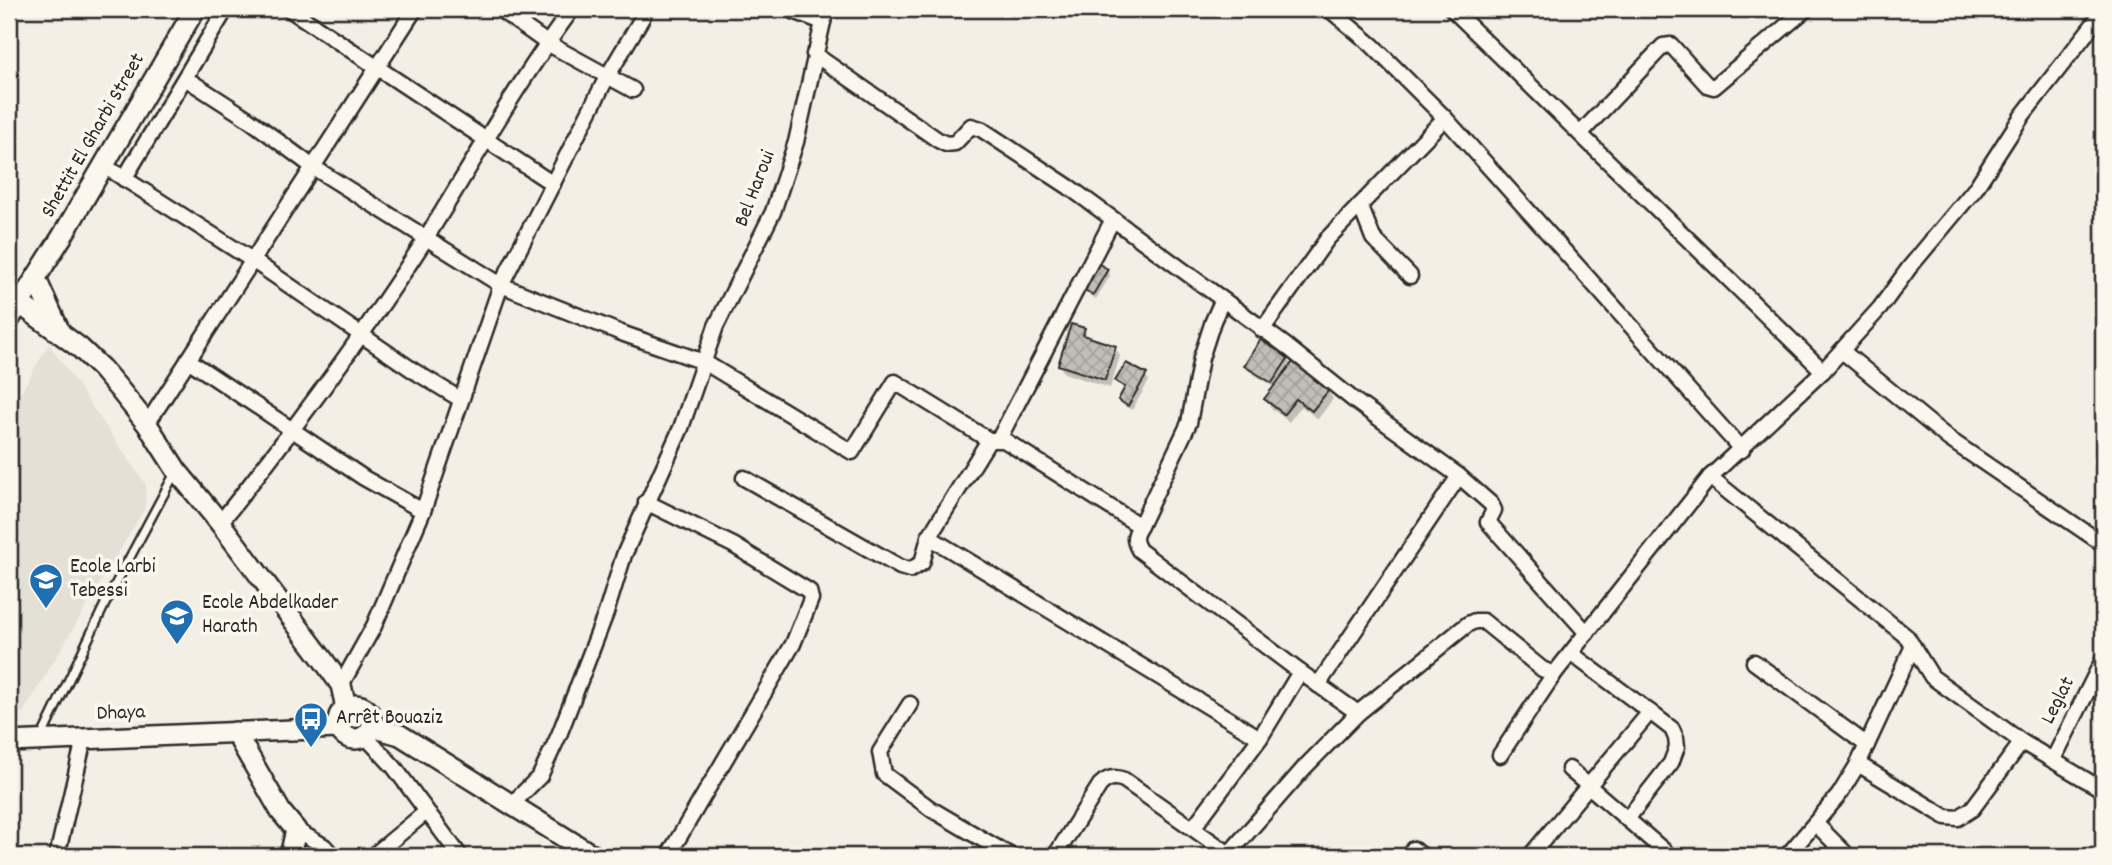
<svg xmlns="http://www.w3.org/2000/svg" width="2112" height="865" font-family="Dekko,sans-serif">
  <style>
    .built { fill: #e4e0d6 }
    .shadow { fill: #0003 }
    .building { fill: url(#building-cross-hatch); stroke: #2b2b2b; stroke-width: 2 }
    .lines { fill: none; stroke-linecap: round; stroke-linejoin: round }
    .lane-casing { stroke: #2b2b2b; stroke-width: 12 }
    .street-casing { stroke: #2b2b2b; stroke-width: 19 }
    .secondary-casing { stroke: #2b2b2b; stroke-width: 24 }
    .lane { stroke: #fbf7ec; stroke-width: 7 }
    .street { stroke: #fbf7ec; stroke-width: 14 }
    .secondary { stroke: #fbf7ec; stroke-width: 19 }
    .labels { text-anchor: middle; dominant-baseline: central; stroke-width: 7; stroke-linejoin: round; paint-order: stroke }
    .street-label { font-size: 21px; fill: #2b2b2b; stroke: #fbf7ec }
    .poi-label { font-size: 21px; fill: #2b2b2b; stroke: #fbf7ec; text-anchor: start }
  </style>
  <defs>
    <pattern id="building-cross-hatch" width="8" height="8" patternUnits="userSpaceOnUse" patternTransform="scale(1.75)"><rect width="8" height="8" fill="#c0beb6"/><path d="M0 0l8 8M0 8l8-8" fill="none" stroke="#a5a39d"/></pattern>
  </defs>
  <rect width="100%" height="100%" fill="#f3efe4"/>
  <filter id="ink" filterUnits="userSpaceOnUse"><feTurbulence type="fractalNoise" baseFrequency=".0143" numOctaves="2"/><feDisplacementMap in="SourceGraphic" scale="14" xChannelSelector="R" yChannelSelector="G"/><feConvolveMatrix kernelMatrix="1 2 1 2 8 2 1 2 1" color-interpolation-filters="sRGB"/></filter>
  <g filter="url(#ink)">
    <polygon class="built" points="49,344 146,485 145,508 23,713 9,713 9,413"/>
    <g class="shadow">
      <polygon points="1107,270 1110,276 1096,299 1084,292 1081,287"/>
      <polygon points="1084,330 1089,339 1115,347 1120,356 1110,388 1064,373 1059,365"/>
      <polygon points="1287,359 1292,366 1328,391 1333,399 1318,419 1301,406 1289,422 1271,408 1266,399 1275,388 1249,371 1246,366"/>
      <polygon points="1145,376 1149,381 1132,410 1123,405 1120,400 1126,390 1117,381"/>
    </g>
    <g class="building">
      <polygon points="1094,261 1108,269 1093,295 1079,287"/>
      <polygon points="1071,324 1085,328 1083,335 1116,346 1105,380 1058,365"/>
      <polygon points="1260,340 1289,357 1272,383 1244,366"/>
      <polygon points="1293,362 1329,390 1312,411 1296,399 1284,414 1264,399"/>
      <polygon points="1126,363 1147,374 1128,406 1118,400 1125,387 1115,381"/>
    </g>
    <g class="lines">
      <g class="lane-casing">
        <polyline id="lane" points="41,738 106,602 176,471"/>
      </g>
      <g class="street-casing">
        <g id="street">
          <polyline points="289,9 553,184"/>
          <polyline points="499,9 547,43 633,90"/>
          <polyline points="788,9 823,22 826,9"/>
          <polyline points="1329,9 1372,45 1445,118 1742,450"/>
          <polyline points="1452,9 1823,371"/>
          <polyline points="814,54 938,140 946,144 955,143 971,126 981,129 1069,187 1285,345 1355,401 1459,476 1491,504 1494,510 1488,522 1587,633"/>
          <polyline points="185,78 247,118 313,167 501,285 624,334 704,362 852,452 895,382 989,440 929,537 1260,738 1300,672"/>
          <polyline points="1581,133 1663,46 1671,45 1707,85 1714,87 1806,9"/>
          <polyline points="103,165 252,260 414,371 460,399"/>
          <polyline points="124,179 226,9"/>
          <polyline points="1360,205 1373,238 1410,276"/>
          <polyline points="1262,330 1328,238 1445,118"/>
          <polyline points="1842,351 1949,439 2103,544"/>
          <polyline points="188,360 364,478 423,511"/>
          <polyline points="147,424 415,9"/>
          <polyline points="999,439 1113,219"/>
          <path d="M 989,440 L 1004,440 L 1140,526 C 1134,536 1133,539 1139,550 L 1300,672 L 1358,713"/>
          <polyline points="1710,477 1907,637 1932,677 2022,742 2103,790"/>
          <polyline points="744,478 900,567 910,570 922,563 929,537"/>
          <polyline points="646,502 733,545 809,591 811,599 793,644 668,856"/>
          <path d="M 220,523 C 293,431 363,337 426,238 C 474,161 518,82 572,9"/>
          <polyline points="1140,526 1189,423 1201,358 1213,321 1222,301"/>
          <polyline points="1572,654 1650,712 1672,729 1676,738 1677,747 1671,763 1627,819"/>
          <polyline points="1754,662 1867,745"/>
          <polyline points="341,685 374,626 423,511 501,285 607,77 642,18 645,9"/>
          <polyline points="1318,685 1459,476"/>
          <polyline points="910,704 880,752 884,774 931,809 1011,856"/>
          <polyline points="365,736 394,767 460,856"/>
          <polyline points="1500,755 1554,674"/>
          <polyline points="2053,760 2103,660"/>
          <polyline points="1858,764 1946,817 1958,818 1972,809 2022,742"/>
          <polyline points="1569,769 1670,856"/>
          <polyline points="511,805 540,776 559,735 606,613 624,555 681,428 716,326 773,212 796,142 823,22"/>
          <polyline points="1816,824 1848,856"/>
          <polyline points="1193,828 1260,738"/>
          <polyline points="296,830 324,846 333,856"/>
          <polyline points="1413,849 1423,856"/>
          <polyline points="57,856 84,739"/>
          <polyline points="373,856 426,812"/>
          <path d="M 1055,856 L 1100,785 C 1107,778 1114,776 1124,780 L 1232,856"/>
          <polyline points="1227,856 1305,767 1358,713 1468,624 1475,621 1483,621 1542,669 1554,674 1710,477 1823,371 1880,308 1909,268 1975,189 2022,116 2103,12"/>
          <polyline points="1530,856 1650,712"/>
          <polyline points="1787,856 1839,795 1858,764 1913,646"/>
        </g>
      </g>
      <g class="secondary-casing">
        <g id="secondary">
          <polyline points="36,279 59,330"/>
          <polyline points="19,303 80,348 102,369 119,389 147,424 177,471 220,523 324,661 341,685 346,708"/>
          <polyline points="9,320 63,235 195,9"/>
          <circle cx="355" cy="722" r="17"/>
          <polyline points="372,727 400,735 594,856"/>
          <polyline points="235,732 281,812 296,830 290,856"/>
          <polyline points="9,742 338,728"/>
        </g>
      </g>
      <use href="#lane" class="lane"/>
      <use href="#street" class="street"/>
      <use href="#secondary" class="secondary"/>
    </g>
  </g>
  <defs>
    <g id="school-pin" transform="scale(1.75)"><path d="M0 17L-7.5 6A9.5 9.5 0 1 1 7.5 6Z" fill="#1f6fb2" stroke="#fbf7ec"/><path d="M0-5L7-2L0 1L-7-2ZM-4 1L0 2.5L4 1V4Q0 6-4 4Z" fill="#fff"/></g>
    <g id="bus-pin" transform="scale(1.75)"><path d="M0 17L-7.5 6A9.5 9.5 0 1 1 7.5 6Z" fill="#1f6fb2" stroke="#fbf7ec"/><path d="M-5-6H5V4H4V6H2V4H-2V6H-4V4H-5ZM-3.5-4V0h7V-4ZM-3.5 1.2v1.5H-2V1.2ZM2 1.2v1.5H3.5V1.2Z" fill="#fff"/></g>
  </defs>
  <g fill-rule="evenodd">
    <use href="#school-pin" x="46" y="580"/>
    <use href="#school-pin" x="177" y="616"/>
    <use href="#bus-pin" x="311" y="719"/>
  </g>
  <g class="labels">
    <g class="street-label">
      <text transform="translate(94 136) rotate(-60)">Shettit El Gharbi Street</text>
      <text transform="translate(756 189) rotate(-69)">Bel Haroui</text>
      <text transform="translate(2059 701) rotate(-63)">Leglat</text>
      <text transform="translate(121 714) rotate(-2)">Dhaya</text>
    </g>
    <g class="poi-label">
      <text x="70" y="568">Ecole Larbi<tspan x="70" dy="24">Tebessi</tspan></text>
      <text x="202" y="604">Ecole Abdelkader<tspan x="202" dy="24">Harath</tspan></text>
      <text x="336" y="719">Arrêt Bouaziz</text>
    </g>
  </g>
  <rect width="2112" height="865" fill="none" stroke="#fbf7ec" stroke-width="35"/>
  <rect x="18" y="18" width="2077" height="830" fill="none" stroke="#2b2b2b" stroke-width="2.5" filter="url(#ink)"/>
</svg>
